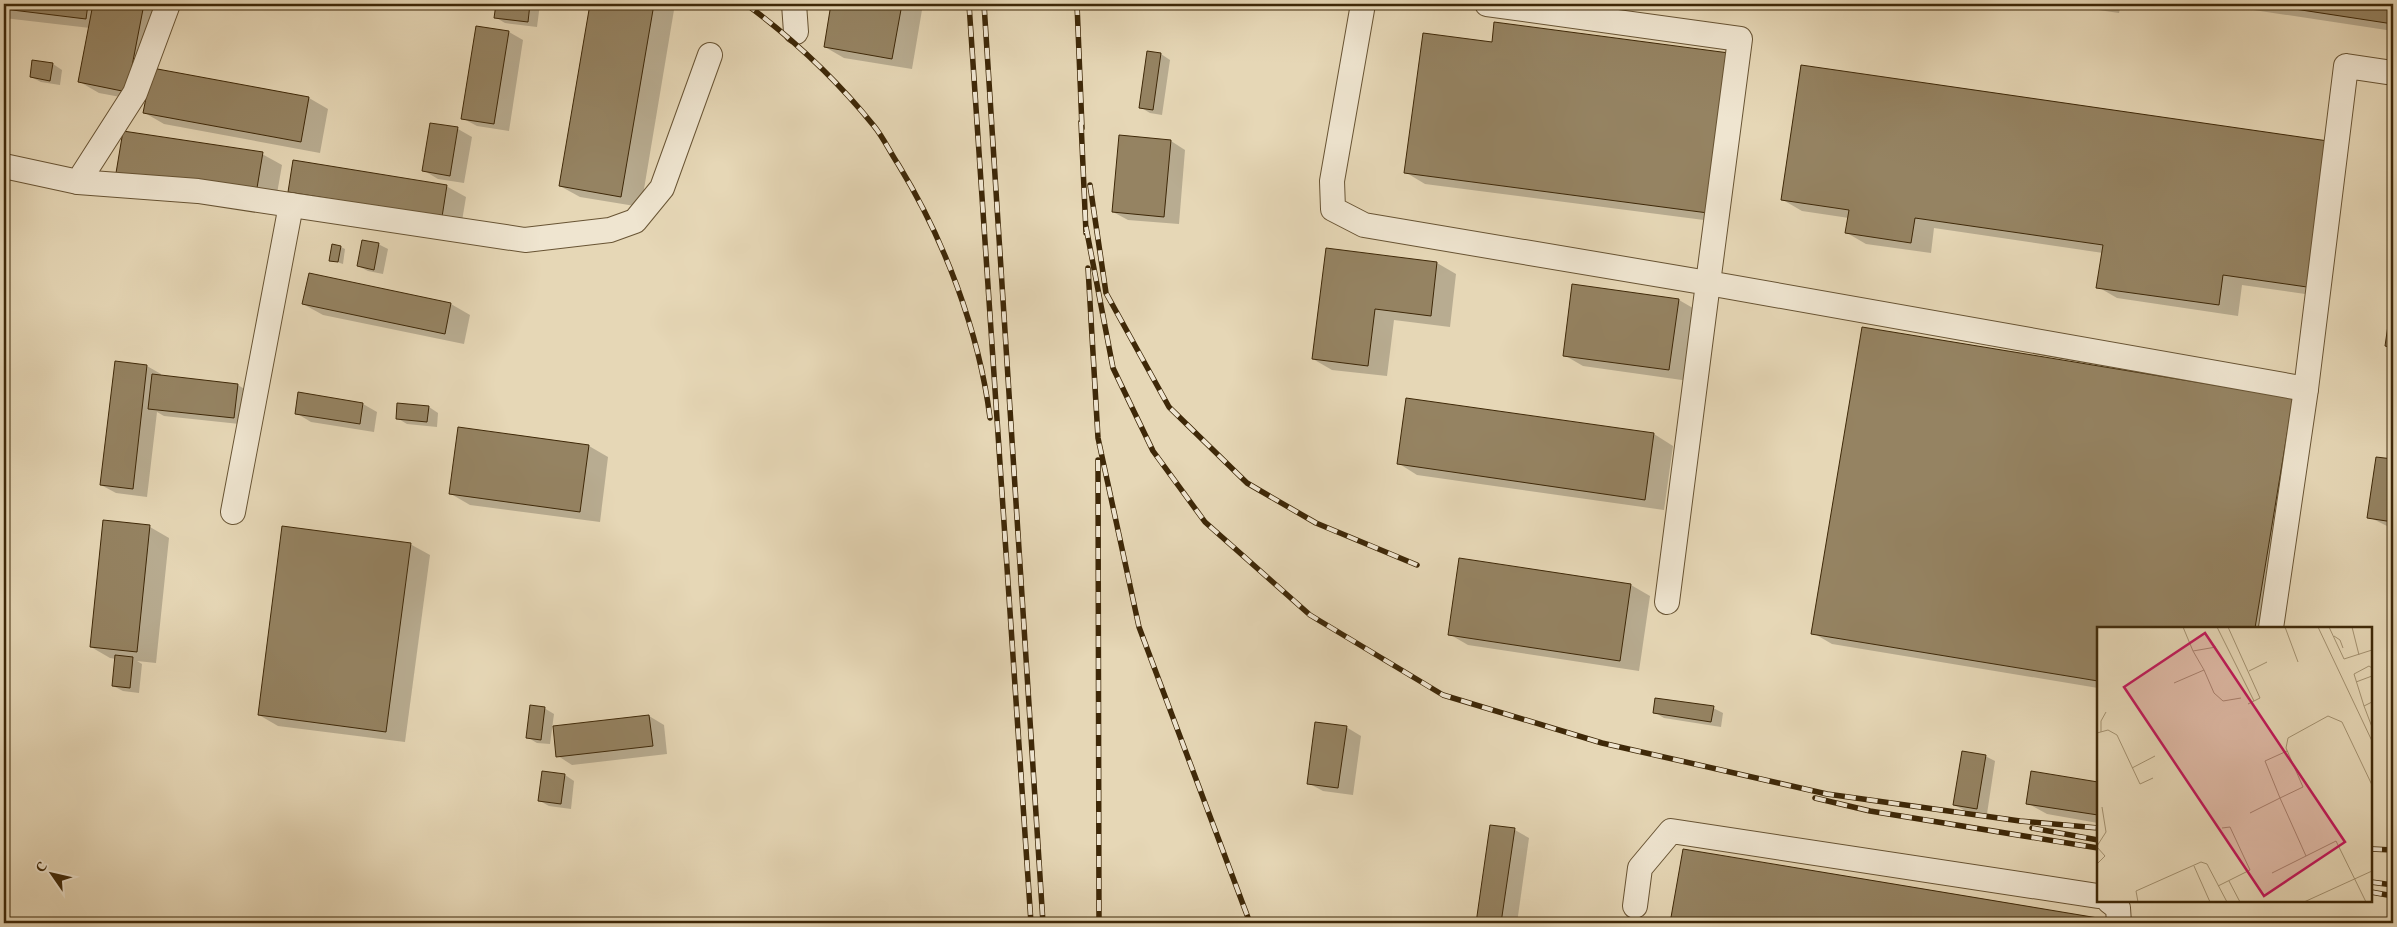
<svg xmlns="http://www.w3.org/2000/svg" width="2397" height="927" font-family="Vollkorn,serif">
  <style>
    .shadow { fill: #0003 }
    .building { fill: #958362; stroke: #3e2808 }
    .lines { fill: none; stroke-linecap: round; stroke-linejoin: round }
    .minor-casing { stroke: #685434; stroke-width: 26 }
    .minor { stroke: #efe5d0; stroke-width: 24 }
    .rail-casing { stroke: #3e2808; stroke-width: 5.5 }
    .rail { stroke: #efe5d0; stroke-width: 4; stroke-dasharray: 11; stroke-linecap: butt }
    .inset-road { fill: none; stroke: #a39170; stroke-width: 1 }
    .view { fill: #c2185b; fill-opacity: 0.15; stroke: #c2185b; stroke-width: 2.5 }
    .inset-edge { fill: none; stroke: #3e2808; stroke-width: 2.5 }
  </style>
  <rect width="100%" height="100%" fill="#e6d7b6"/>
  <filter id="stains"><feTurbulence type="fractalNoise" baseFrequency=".004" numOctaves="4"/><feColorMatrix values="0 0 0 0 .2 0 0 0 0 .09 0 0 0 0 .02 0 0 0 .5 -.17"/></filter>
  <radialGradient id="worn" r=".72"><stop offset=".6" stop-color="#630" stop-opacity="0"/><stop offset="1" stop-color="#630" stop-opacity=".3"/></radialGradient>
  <g class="shadow">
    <polygon points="4,4 165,4 153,69 309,98 328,109 320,153 164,124 145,113 147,102 99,93 80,82 90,28 4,18"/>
    <polygon points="497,4 540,4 537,27 505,23 495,17"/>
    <polygon points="591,4 663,4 674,10 641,207 580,197 560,186"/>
    <polygon points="832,4 923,4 912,69 844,58 825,47"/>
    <polygon points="2058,4 2121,4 2119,13"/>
    <polygon points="2214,4 2393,4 2393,31"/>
    <polygon points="509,32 523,40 509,131 477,126 462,118"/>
    <polygon points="1424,34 1727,223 1425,184 1405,172"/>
    <polygon points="1148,52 1161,54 1170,60 1162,115 1150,113 1140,107"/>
    <polygon points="53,64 62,70 60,85 41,82 31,77"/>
    <polygon points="431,124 458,129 472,137 464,183 438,179 423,170"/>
    <polygon points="1171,141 1185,150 1179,224 1128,220 1113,212"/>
    <polygon points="2327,142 2326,297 2242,285 2238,316 2117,298 2098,287 2103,253 1934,228 1931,253 1866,244 1847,233 1849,218 1802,211 1783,200"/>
    <polygon points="262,154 282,165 275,205 137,183"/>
    <polygon points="446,186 466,197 461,227 308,202 289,191"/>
    <polygon points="378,244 388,249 383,274 368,271 358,266"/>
    <polygon points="341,247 345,249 343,264 331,260"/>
    <polygon points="1327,249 1437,263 1456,274 1450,327 1394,320 1387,376 1332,370 1313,359"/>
    <polygon points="310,275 451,304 470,315 464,344 323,315 303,304"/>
    <polygon points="2393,299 2393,350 2386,346"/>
    <polygon points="1679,300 1698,311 1689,381 1583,366 1564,355"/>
    <polygon points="147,366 161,374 161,377 238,385 252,394 249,425 164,416 157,412 147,497 116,493 101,485"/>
    <polygon points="1407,399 1654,434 1673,446 1664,510 1417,475 1398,463"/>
    <polygon points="2292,399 2276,628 2098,628 2098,688 1832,644 1813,633"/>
    <polygon points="363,404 377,412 374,432 311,422 296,413"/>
    <polygon points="429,407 438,413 437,427 407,424 397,418"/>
    <polygon points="589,446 608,457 600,522 470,505 451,494"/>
    <polygon points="2377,458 2393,460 2393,529 2369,517"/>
    <polygon points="150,527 169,538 156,663 137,661 142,664 139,693 123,691 113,686 116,659 110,658 91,647"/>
    <polygon points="410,544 430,555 405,742 278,726 259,715"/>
    <polygon points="1631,585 1650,596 1639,671 1468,645 1449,634"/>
    <polygon points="544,708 554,714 550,744 537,743 527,737"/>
    <polygon points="1713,708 1723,713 1721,727 1664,718 1654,712"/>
    <polygon points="649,716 664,725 667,754 572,765 558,756 554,727"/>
    <polygon points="1346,727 1361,736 1353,795 1323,791 1308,783"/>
    <polygon points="1985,756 1995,761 1987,814 1964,810 1954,805"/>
    <polygon points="2032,773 2098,783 2098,823 2047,814 2027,803"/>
    <polygon points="565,775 574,781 571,809 549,806 540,801"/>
    <polygon points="1491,826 1515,830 1529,838 1517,923 1477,923"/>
    <polygon points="1684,850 2104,921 2108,923 1671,923"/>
  </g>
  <g class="building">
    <polygon points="4,4 88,4 86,19 4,9"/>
    <polygon points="93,4 144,4 127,92 78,82"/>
    <polygon points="496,4 530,4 528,22 494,18"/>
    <polygon points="590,4 654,4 621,197 559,186"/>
    <polygon points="831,4 902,4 892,59 824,47"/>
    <polygon points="2262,4 2393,4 2393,24"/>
    <polygon points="1494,22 1729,53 1708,213 1404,173 1423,33 1492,42"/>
    <polygon points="476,26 509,31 494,124 461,119"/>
    <polygon points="1147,51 1161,53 1153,110 1139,108"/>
    <polygon points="32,60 53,63 50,81 30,77"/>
    <polygon points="1801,65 2328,141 2307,287 2223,275 2219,305 2096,288 2103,245 1915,218 1911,243 1845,233 1849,210 1781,200"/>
    <polygon points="152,68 309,97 301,142 143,113"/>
    <polygon points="430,123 458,127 450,176 422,171"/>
    <polygon points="123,131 263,152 256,194 116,173"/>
    <polygon points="1119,135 1171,140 1164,217 1112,212"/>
    <polygon points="293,160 447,185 442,217 288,192"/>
    <polygon points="362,240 379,243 374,270 357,266"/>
    <polygon points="332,244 341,246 338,262 329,261"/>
    <polygon points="1326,248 1437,262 1431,316 1375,309 1368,366 1312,359"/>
    <polygon points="309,273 451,303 445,334 302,304"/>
    <polygon points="1572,284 1679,299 1669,370 1563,356"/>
    <polygon points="2393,291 2393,348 2385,346"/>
    <polygon points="1862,327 2293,398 2255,628 2098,628 2098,681 1811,634"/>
    <polygon points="115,361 147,365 133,489 100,485"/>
    <polygon points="152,374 238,384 234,418 148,409"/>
    <polygon points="298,392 363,403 360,424 295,414"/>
    <polygon points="1406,398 1654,433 1645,500 1397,464"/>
    <polygon points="397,403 429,406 427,422 396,419"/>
    <polygon points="458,427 589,445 580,512 449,494"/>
    <polygon points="2376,457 2393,459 2393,522 2367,518"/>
    <polygon points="103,520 150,525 137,652 90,647"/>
    <polygon points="282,526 411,543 386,732 258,715"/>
    <polygon points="1459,558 1631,584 1620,661 1448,635"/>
    <polygon points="115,655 133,657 130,688 112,686"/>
    <polygon points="1655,698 1714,706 1711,722 1653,713"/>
    <polygon points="530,705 545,707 541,740 526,738"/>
    <polygon points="649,715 653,746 556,757 553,726"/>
    <polygon points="1315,722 1347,726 1338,788 1307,784"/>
    <polygon points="1962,751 1986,755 1977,809 1953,805"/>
    <polygon points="542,771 565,774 561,804 538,801"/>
    <polygon points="2031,771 2098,782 2098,815 2026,804"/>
    <polygon points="1490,825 1515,828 1501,923 1476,923"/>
    <polygon points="1683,849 2104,919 2103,923 1670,923"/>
  </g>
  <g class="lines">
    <g class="minor-casing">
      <g id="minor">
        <polyline points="794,4 796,32"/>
        <polyline points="1363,4 1332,181 1333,209 1364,225 1708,283 1667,602"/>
        <polyline points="1487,4 1740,39 1708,283 2306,389 2346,66 2393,73"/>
        <polyline points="4,166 78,182 135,93 168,4"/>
        <polyline points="78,182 198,191 291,205 233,512"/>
        <polyline points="291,205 525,240 610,230 635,221 662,188 710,55"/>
        <polyline points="2271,628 2306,389"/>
        <polyline points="2109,901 2118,908 2119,923"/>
        <polyline points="1635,906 1640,868 1671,831 2098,896"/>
      </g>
    </g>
    <use href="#minor" class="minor"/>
    <g class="rail-casing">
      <g id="rail">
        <path d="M 746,4 C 793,39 837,80 874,126 C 883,137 890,152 898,164 C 944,239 979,331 990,418"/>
        <polyline points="969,4 1031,923"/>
        <polyline points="984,4 1043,923"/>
        <polyline points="1077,4 1082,128"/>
        <polyline points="1081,122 1086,233"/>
        <polyline points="1090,185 1106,293 1169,407 1247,483 1316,523 1417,565"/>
        <polyline points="1086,227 1113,368 1153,451 1205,522 1310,615 1443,695 1602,743 1827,794 2020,821 2098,828"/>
        <polyline points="1088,268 1098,438 1139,627 1250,923"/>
        <polyline points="1098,460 1099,923"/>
        <polyline points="1815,798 1870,811 2098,848"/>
        <polyline points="2032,828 2098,840"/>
        <polyline points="2371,849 2393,850"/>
        <polyline points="2371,882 2393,885"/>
        <polyline points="2371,892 2393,896"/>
      </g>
    </g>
    <use href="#rail" class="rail"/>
  </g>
  <g transform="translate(2097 627)">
    <rect width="275" height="275" fill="#e6d7b6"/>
    <path class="inset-road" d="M 86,0 L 96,24 L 119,20M 120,0 L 157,74M 131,0 L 163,71 L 151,77M 188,0 L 201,35M 221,0 L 275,114M 232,0 L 247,32 L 275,23M 255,0 L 262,28M 237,9 L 243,13 L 246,21M 107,43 L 117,66 L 126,74 L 144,71M 152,44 L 170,35M 259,55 L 275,49M 77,56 L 107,43 L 96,24M 275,75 L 267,79 L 275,100M 267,79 L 257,47 L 272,39 L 275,41M 4,105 L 4,94 L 9,85M 0,106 L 11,103 L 20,108 L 43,157 L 56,151M 35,141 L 58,129M 153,186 L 183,171 L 168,134 L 190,124M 0,219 L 9,205 L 5,180M 0,220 L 8,229 L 0,237M 97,239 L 113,275M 175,246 L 209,229M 132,254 L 143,275M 121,259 L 153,243 L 133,200 L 125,201M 41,275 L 39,264 L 104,235 L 110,237 L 130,275M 207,275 L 275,244M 269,275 L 239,214 L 209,229 L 183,171 L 206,160 L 189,121 L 191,111 L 231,89 L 245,95 L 275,158"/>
    <path class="view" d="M 108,6 L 248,215 L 167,269 L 27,60 Z"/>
    <rect width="275" height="275" class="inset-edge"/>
  </g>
  <rect width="2397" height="927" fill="none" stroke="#e6d7b6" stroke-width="20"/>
  <rect x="5" y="5" width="2387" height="917" fill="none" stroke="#3e2808" stroke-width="2.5"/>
  <rect x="10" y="10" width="2377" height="907" fill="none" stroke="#3e2808"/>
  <g transform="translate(52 874) rotate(304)" stroke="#efe5d0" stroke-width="4" paint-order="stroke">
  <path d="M0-4L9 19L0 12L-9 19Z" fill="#3e2808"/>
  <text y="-8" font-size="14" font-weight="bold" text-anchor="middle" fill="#3e2808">С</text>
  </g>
  <rect width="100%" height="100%" filter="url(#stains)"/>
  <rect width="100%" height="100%" fill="url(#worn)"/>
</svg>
